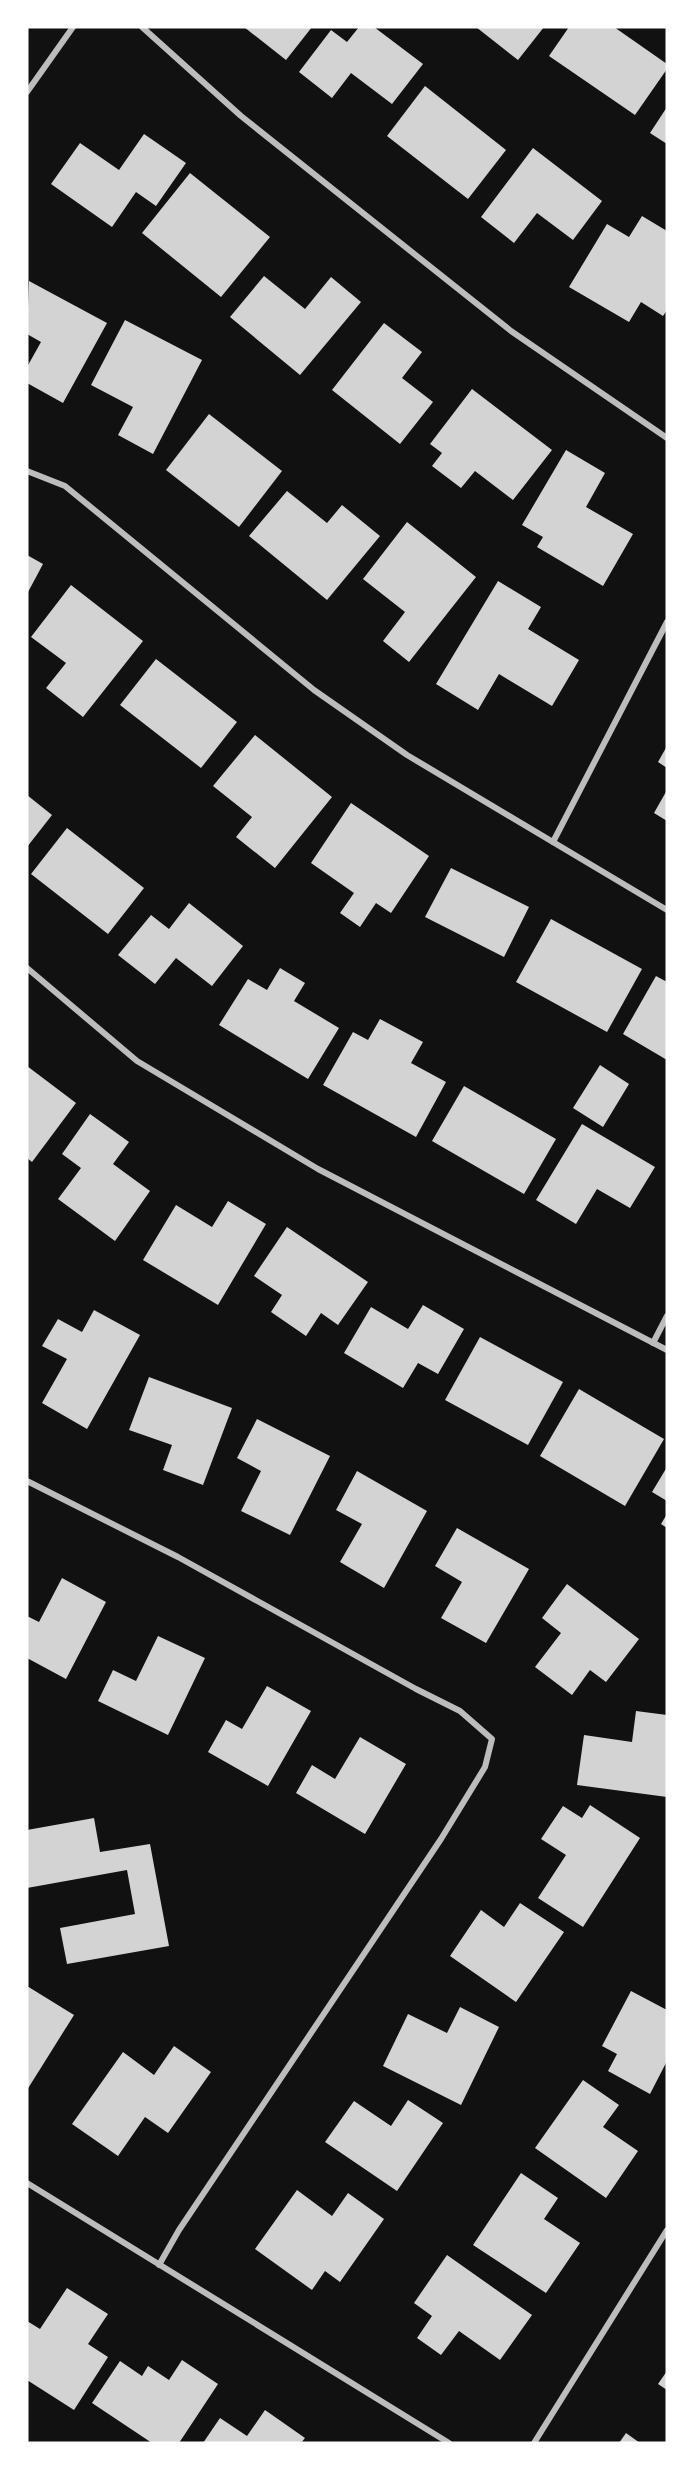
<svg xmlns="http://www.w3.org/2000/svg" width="694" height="2470" font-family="'Roboto Condensed',sans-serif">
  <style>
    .building { fill: #d3d3d3 }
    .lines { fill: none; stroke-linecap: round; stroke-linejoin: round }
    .minor { stroke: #bcbcbc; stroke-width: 6 }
  </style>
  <rect width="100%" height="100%" fill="#111"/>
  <g class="building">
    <polygon points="244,27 312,27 286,60"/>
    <polygon points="359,27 374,27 423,64 392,104 351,73 332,98 299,72 331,30 347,42"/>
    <polygon points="476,27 544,27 518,60"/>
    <polygon points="569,27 614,27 667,64 667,69 635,115 549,56"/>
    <polygon points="425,86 506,150 468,199 387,136"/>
    <polygon points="667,107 667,144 650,133"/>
    <polygon points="144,134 186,163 156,206 136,192 112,227 51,184 80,143 119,170"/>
    <polygon points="533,148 602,201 573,240 537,213 514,243 481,217"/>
    <polygon points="190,173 270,237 221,297 142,233"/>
    <polygon points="642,216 667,231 667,310 663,316 641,302 629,322 569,287 607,224 629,237"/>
    <polygon points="264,276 305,309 331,277 361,302 300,375 230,317"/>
    <polygon points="29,281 107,323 63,403 27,383 27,367 41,342 27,334"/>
    <polygon points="125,320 202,360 153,454 118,435 133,407 91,385"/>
    <polygon points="384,323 422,352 402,378 433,402 400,444 332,390"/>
    <polygon points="472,389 552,450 513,500 475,471 461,488 432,466 442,453 430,444"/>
    <polygon points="209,414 282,471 239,527 166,470"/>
    <polygon points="566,450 605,473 586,507 633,534 603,586 537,547 543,537 522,525"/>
    <polygon points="287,491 327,523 342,505 380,536 327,600 249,536"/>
    <polygon points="407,522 476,577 409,662 383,641 405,612 363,579"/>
    <polygon points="27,555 43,564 27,594"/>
    <polygon points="498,581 541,607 528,629 579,660 552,706 499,674 478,710 436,684"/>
    <polygon points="71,585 143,641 83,717 46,688 66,663 31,637"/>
    <polygon points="156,659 237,722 201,768 120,705"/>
    <polygon points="255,735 332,797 275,868 236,837 252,817 213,786"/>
    <polygon points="667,746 667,768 658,762"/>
    <polygon points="667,790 667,821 654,813"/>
    <polygon points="27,795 52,815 27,847"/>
    <polygon points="351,803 429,856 391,913 376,903 360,927 340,913 354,893 311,863"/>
    <polygon points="67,828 144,888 108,934 31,874"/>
    <polygon points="451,868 529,907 504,957 425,917"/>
    <polygon points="189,903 243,946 212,986 176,958 155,984 118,955 151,915 169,929"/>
    <polygon points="551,919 642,969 607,1032 516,982"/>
    <polygon points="280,968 305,983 294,1001 339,1028 308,1079 219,1025 248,979 267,990"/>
    <polygon points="656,976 667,982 667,1060 623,1034"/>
    <polygon points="380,1019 423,1042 411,1063 446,1082 416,1137 323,1085 353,1032 368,1040"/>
    <polygon points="600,1065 629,1084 603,1127 573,1108"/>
    <polygon points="27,1066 76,1103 32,1162 27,1158"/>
    <polygon points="464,1086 556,1139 524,1194 432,1141"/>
    <polygon points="90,1114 129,1142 113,1164 150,1191 115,1241 58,1199 81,1168 62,1154"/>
    <polygon points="582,1124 655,1167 630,1208 597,1189 576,1224 536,1200"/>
    <polygon points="228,1201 266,1224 218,1305 143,1260 176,1205 212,1227"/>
    <polygon points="287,1227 368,1282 338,1325 321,1313 306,1336 271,1312 282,1295 254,1276"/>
    <polygon points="423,1305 464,1329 438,1374 418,1363 403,1388 344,1353 371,1307 408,1329"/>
    <polygon points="94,1310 140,1335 87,1429 42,1403 67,1359 42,1346 58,1319 82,1332"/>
    <polygon points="480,1337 563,1382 528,1445 445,1400"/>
    <polygon points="149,1377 232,1408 203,1485 163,1470 172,1445 129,1430"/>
    <polygon points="579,1389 664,1439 625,1506 540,1456"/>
    <polygon points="257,1419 330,1456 290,1535 241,1511 261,1471 237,1458"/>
    <polygon points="667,1467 667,1501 652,1492"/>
    <polygon points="357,1471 427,1511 384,1588 340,1562 362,1524 336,1510"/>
    <polygon points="667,1514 667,1528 661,1524"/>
    <polygon points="457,1528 529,1569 486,1643 441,1618 462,1582 435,1566"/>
    <polygon points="62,1578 106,1602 66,1679 27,1658 27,1616 39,1622"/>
    <polygon points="567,1584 639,1639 606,1682 590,1670 572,1695 535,1667 561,1633 542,1618"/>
    <polygon points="158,1636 205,1658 168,1735 98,1701 113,1670 136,1681"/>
    <polygon points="267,1686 311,1711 268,1786 208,1752 226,1720 242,1729"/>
    <polygon points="636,1711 667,1715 667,1797 577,1785 584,1735 632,1742"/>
    <polygon points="360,1737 406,1764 365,1834 296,1793 312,1765 335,1779"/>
    <polygon points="590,1805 640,1838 583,1927 538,1898 566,1855 541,1839 563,1806 582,1818"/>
    <polygon points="94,1818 100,1852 150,1844 169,1946 67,1964 60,1928 135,1914 127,1870 27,1888 27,1830"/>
    <polygon points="520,1903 564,1932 516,2002 450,1956 481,1910 504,1927"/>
    <polygon points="27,1986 74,2015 27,2090"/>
    <polygon points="631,1991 667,2010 667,2061 650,2094 608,2071 617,2054 602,2046"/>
    <polygon points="460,2007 499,2027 461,2105 383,2066 408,2014 447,2033"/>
    <polygon points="174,2046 211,2072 168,2133 145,2117 118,2156 72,2124 123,2052 154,2075"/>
    <polygon points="583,2080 619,2105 603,2127 638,2151 606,2198 535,2148"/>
    <polygon points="408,2100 443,2123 397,2191 325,2142 354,2101 391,2126"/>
    <polygon points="521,2173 558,2198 544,2219 580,2243 546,2293 473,2245"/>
    <polygon points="297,2190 332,2216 348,2193 384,2219 340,2282 325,2271 312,2290 255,2249"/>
    <polygon points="447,2255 532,2315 500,2360 459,2331 441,2355 417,2338 432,2316 414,2303"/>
    <polygon points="67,2288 108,2314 88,2344 108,2357 74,2410 27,2380 27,2321 40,2329"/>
    <polygon points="182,2360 218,2384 179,2443 152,2443 92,2403 120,2361 142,2376 148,2366 169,2380"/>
    <polygon points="667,2371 667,2390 658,2384"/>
    <polygon points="265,2410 305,2438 301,2443 203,2443 220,2418 247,2436"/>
    <polygon points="626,2433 640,2443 619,2443"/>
  </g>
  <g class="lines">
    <g class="minor">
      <polyline points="142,27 241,116 511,331 667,438"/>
      <polyline points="27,92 73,27"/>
      <polyline points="27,471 65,486 314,690 407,755 667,910"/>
      <polyline points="553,842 667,622"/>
      <polyline points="27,968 137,1061 318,1169 667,1350"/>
      <polyline points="653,1343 667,1316"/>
      <polyline points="27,1481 178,1557 416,1689 460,1711 492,1739 485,1767 441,1839 179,2230 159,2265"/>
      <polyline points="27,2183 449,2443"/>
      <polyline points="534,2443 667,2230"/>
    </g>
  </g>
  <rect width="694" height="2470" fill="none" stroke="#ffffff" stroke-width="57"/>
</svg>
